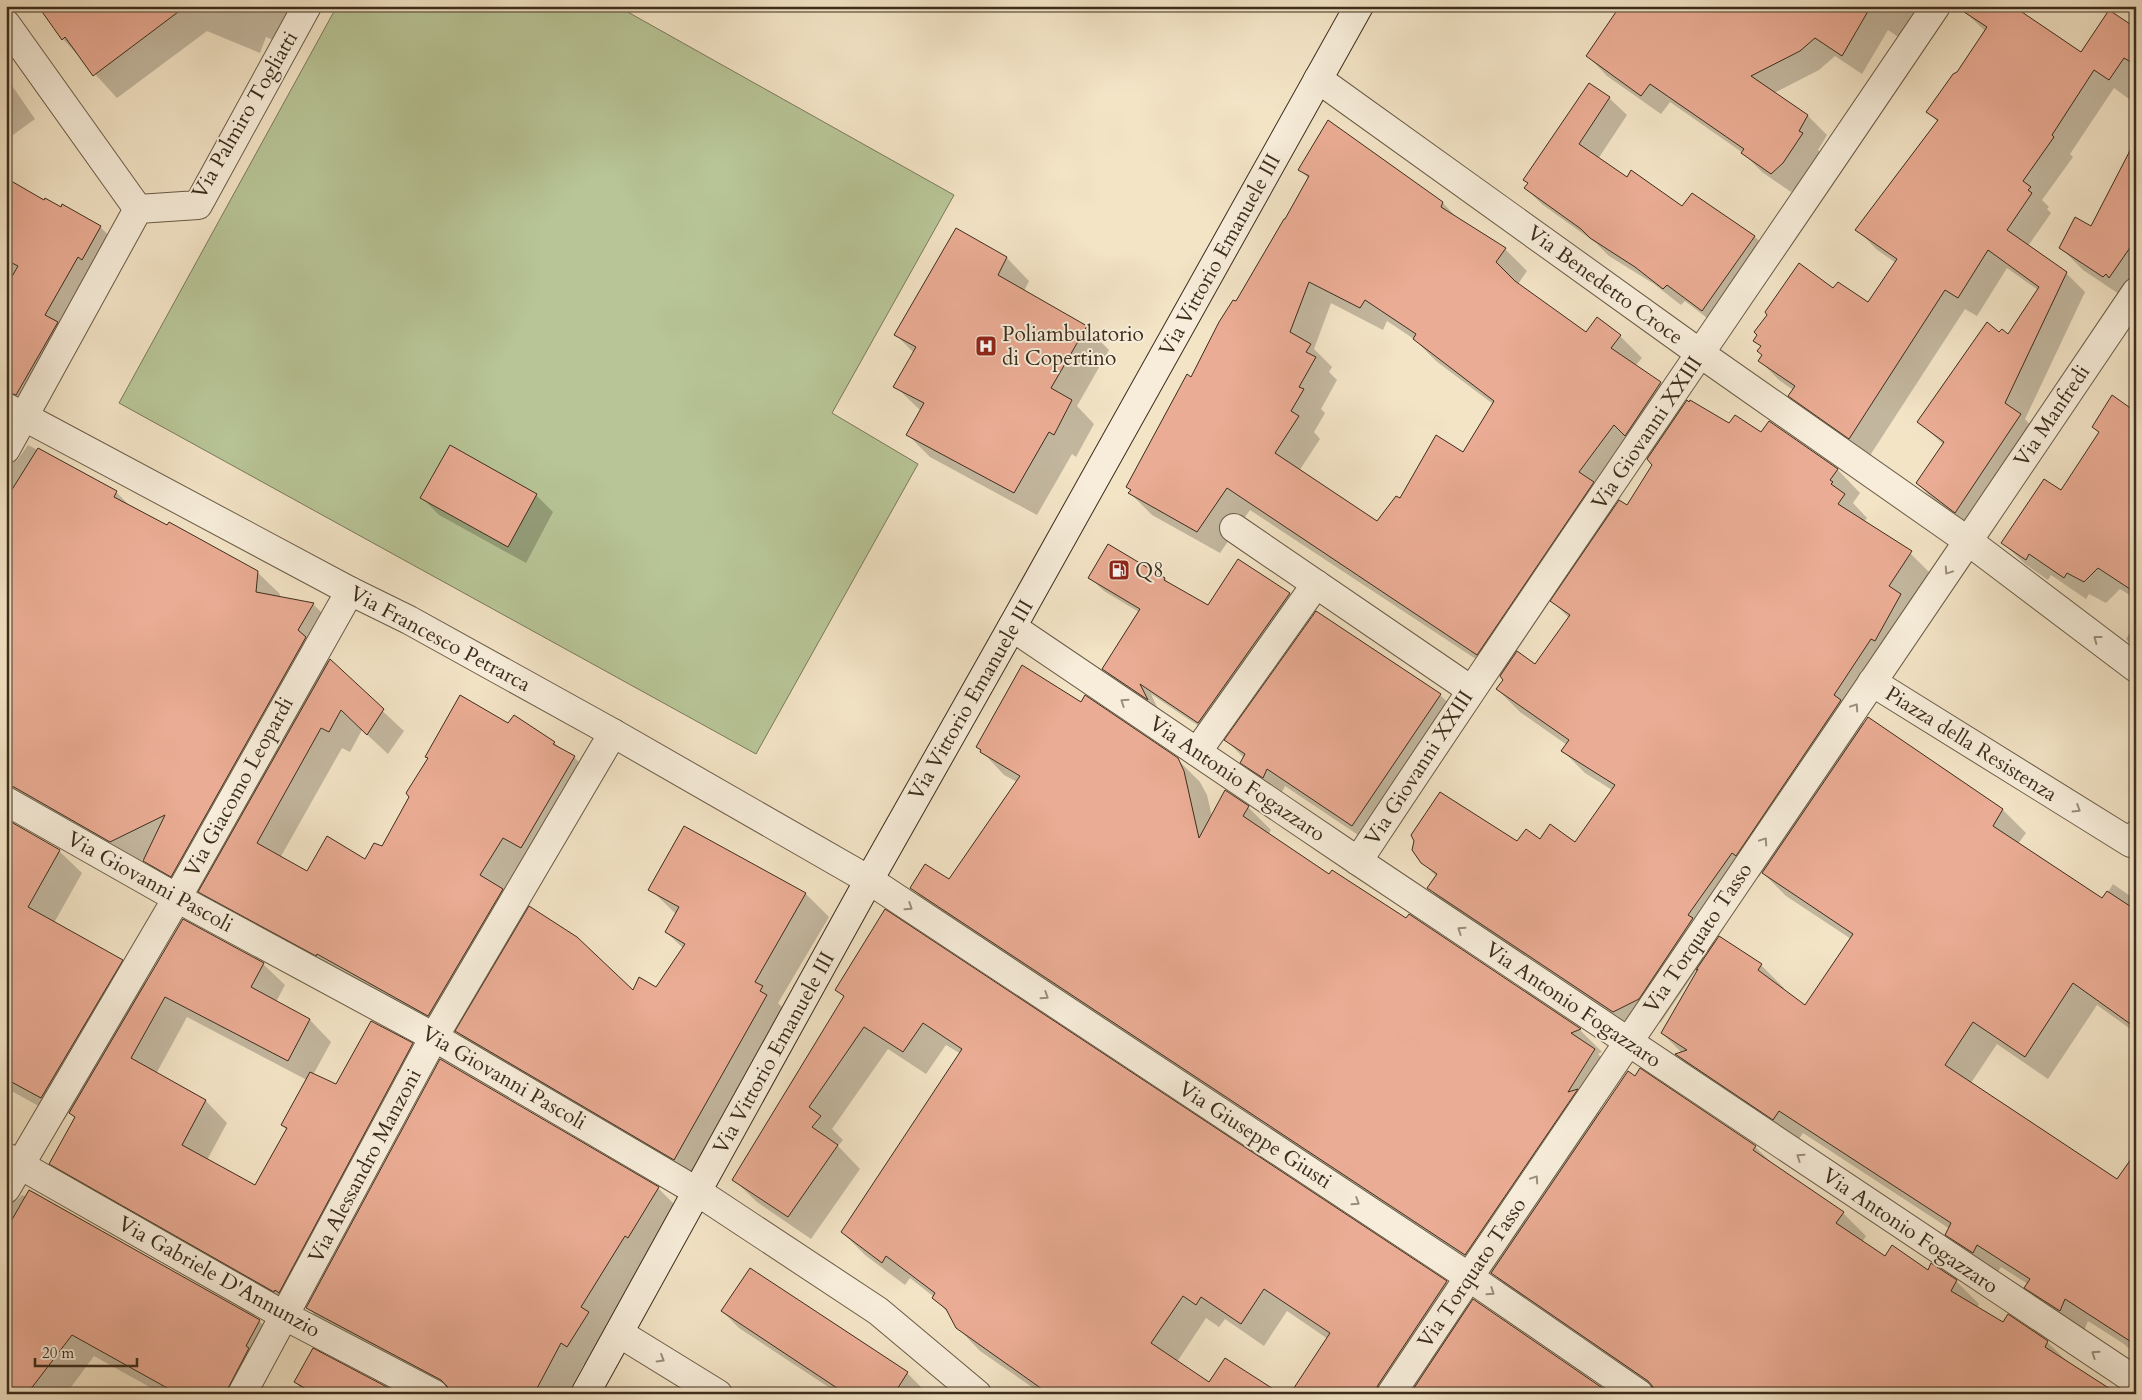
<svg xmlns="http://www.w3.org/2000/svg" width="2142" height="1400" font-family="Cardo,serif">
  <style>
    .green { fill: #b8c597; stroke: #7a795a }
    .shadow { fill: #0003; fill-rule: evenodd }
    .building { fill: #eaac94; stroke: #3c2d1c; fill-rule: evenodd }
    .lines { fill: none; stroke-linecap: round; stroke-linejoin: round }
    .street-casing { stroke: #6a5b46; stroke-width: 30 }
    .secondary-casing { stroke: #3c2d1c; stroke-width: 30 }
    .street { stroke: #f7edda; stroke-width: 28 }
    .secondary { stroke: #f7edda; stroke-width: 28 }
    .oneway { stroke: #9a8d7b }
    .labels { text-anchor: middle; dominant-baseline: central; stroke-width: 4; stroke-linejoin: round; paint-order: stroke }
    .street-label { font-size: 21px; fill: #3c2d1c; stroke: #f7edda }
    .poi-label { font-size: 21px; fill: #3c2d1c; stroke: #f7edda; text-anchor: start }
  </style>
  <rect width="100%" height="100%" fill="#f3e4c6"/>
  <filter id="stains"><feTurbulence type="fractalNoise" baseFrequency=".004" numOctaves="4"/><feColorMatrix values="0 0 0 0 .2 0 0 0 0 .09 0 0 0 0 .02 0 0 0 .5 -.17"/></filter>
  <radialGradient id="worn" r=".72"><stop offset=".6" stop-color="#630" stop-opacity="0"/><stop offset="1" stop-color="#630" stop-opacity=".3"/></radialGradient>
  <polygon class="green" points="337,6 617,6 954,195 832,413 918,464 756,754 119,403"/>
  <g class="shadow">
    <polygon points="60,6 308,6 286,46 266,37 260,53 207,31 117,98 63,39"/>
    <polygon points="1622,6 1924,6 1901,39 1888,30 1862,74 1835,56 1819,70 1774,93 1808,116 1827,135 1818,150 1821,153 1803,182 1791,192 1762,172 1743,153 1670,102 1661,114 1607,76 1588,56"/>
    <polygon points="1964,11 2081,54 2136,29 2136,89 2129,99 2114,88 2070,154 2073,157 2042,200 2049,207 2047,209 2051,213 2028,246 2066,273 2085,292 2025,419 2039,434 1975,531 1936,502 1917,483 1944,445 1919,422 2000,334 2009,336 2038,290 2007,268 1977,316 1965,309 1869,457 1809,415 1789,396 1793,390 1779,380 1760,361 1763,356 1761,347 1755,340 1834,290 1868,304 1896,263 1876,249 1857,229 1938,122 1928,112 1958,73 1985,31"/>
    <polygon points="6,77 35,119 6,140"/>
    <polygon points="1609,98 1627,115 1598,159 1627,179 1682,208 1754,236 1772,254 1720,328 1685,301 1681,305 1654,284 1609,256 1596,243 1543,205 1525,188 1529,184 1525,180"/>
    <path d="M 1328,122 L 1443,203 L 1460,221 L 1505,249 L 1527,271 L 1518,284 L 1587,334 L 1620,336 L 1642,358 L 1635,366 L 1660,383 L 1684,407 L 1729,425 L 1762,433 L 1770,423 L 1838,470 L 1860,493 L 1853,503 L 1867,518 L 1864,522 L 1906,549 L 1929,572 L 1929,582 L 1856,717 L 1864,724 L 1868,719 L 2003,810 L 2026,833 L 2018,844 L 2103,900 L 2113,884 L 2136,900 L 2136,1033 L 2097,1005 L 2048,1079 L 1997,1044 L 1971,1083 L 2117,1181 L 2136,1160 L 2136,1355 L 2124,1344 L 2088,1321 L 2083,1333 L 2049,1310 L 2026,1287 L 2028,1284 L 2001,1267 L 1996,1275 L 1970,1258 L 1947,1235 L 1950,1229 L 1803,1133 L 1797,1142 L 1700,1077 L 1677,1055 L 1682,1053 L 1662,1033 L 1698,970 L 1697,969 L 1661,1022 L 1636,1034 L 1451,911 L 1429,888 L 1437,877 L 1422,862 L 1517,843 L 1540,841 L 1576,843 L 1612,790 L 1585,773 L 1563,751 L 1567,745 L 1520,712 L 1497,689 L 1504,679 L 1500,675 L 1250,510 L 1220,553 L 1152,515 L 1130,493 L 1132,491 L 1127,486 L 1309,179 L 1300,170 ZM 1331,303 L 1383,330 L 1387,321 L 1414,339 L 1436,361 L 1493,404 L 1464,453 L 1400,500 L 1377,523 L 1299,471 L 1320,439 L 1314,432 L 1325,413 L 1321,409 L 1337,380 L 1329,372 L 1332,367 L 1314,349 ZM 1636,446 L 1654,465 L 1628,507 L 1616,506 L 1602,492 ZM 1551,600 L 1570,619 L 1536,666 L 1516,652 ZM 1762,872 L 1786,896 L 1851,939 L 1805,1007 L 1783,990 L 1784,988 L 1761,965 L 1716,943 L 1711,938 L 1755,875 L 1759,877 Z"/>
    <polygon points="2136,141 2136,292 2125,298 2083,270 2061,248 2091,228"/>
    <path d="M 6,179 L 44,201 L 100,227 L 123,249 L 68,334 L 79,345 L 23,445 L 16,462 L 28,445 L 116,492 L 132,508 L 257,572 L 280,594 L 280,598 L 313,604 L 335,626 L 320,653 L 404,731 L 388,754 L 362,730 L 350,752 L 342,748 L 280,858 L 308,873 L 366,860 L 382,848 L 411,796 L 429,759 L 427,757 L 508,724 L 554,742 L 562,751 L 574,757 L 595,778 L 542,868 L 524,857 L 503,891 L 523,911 L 449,1036 L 221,912 L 198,890 L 194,898 L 167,883 L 145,861 L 146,858 L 134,864 L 15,815 L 12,824 L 59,851 L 82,873 L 54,923 L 122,961 L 146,984 L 263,964 L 285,985 L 276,1002 L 310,1020 L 331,1042 L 313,1075 L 336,1086 L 412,1044 L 434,1066 L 301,1313 L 73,1185 L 51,1164 L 76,1119 L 69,1112 L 64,1120 L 6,1088 ZM 187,1017 L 307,1080 L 282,1125 L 287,1130 L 255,1187 L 207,1160 L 227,1123 L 206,1101 L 156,1074 Z"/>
    <polygon points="956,229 1007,258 1029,281 1024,291 1086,327 1109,350 1077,406 1094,424 1076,457 1072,454 1037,515 930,457 908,435 921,411 895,386 914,353 896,335"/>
    <polygon points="2136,413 2136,599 2120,589 2106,603 2089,594 2086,599 2051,575 2048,580 2025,564 2003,543 2061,492 2100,433 2093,427"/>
    <polygon points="536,495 553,512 526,563 439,515 422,498"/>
    <polygon points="1238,560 1290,594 1303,608 1212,735 1151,694 1159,711 1117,682 1103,669 1139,612 1104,591 1090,578 1165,579 1172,586 1208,606"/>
    <polygon points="2136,624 2136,649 2126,639"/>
    <polygon points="1440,695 1458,712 1370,843 1285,786 1281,794 1260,780 1242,762 1244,758 1226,740"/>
    <polygon points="1082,703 1177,759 1200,782 1207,795 1212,817 1248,807 1271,830 1268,835 1329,876 1406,919 1409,916 1580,1030 1602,1052 1598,1054 1617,1073 1595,1108 1601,1113 1755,1147 1774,1165 1843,1213 1866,1236 1862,1242 1886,1258 1956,1281 1979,1304 1977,1308 2004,1324 2047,1342 2070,1364 1655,1392 1515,1296 1492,1272 1488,1277 935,911 912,888 950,880 1017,782 1004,775 978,747"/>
    <polygon points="684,827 806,894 829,917 778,1003 785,1010 697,1182 480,1054 457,1031 633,992 656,989 683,948 666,932 676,914 650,889"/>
    <polygon points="885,911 1446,1282 1470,1306 1609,1394 1292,1394 1328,1339 1287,1311 1264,1346 1225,1319 1219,1327 1206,1318 1177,1362 1209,1384 1278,1394 1042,1394 980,1351 957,1327 951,1315 933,1298 934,1297 910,1278 905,1285 865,1255 842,1232 961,1054 946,1045 926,1074 888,1049 832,1129 843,1140 838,1146 860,1169 811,1239 757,1202 734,1180 845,998 837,990"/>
    <polygon points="658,1188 680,1210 647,1257 604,1329 610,1335 590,1368 584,1364 568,1394 449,1394 330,1330 308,1308"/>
    <polygon points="6,1191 16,1201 22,1195 26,1197 30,1191 34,1192 259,1321 281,1343 268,1369 271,1371 259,1394 162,1394 94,1356 66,1394 6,1394"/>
    <polygon points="722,1311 907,1373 924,1390 922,1394 839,1394 739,1328"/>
    <polygon points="295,1382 397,1394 307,1394"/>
  </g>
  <g class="building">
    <polygon points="38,6 186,6 93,76 65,37 62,40"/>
    <polygon points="1620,6 1871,6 1842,56 1815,38 1800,51 1751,76 1808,115 1799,131 1803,133 1783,163 1771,174 1741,153 1744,149 1650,84 1641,96 1586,56"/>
    <polygon points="1955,6 2013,6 2081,52 2109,10 2136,28 2136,65 2124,58 2109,80 2094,70 2052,135 2054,137 2023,181 2031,187 2028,190 2032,193 2007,230 2067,272 2005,403 2021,414 1955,513 1916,483 1944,442 1917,422 1987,322 1999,332 2002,329 2008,334 2039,287 1988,250 1958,298 1945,290 1849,439 1788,396 1795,386 1758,361 1762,355 1757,351 1761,346 1753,341 1757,335 1754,332 1767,315 1765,312 1799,263 1833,288 1838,282 1868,302 1897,259 1855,230 1938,120 1926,112 1953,74 1957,72 1987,27"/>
    <polygon points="1589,83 1610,97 1579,144 1627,177 1631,170 1682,206 1692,193 1755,236 1702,311 1667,285 1663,289 1635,267 1590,238 1581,229 1524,188 1528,183 1523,180"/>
    <path d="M 1328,120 L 1443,202 L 1441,207 L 1506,248 L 1496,262 L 1515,281 L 1586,332 L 1597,317 L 1621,335 L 1611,348 L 1661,382 L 1625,436 L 1614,425 L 1579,472 L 1594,482 L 1477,655 L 1227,488 L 1197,532 L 1128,493 L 1131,490 L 1126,487 L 1187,374 L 1191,377 L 1219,322 L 1233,300 L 1236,301 L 1284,219 L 1285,219 L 1309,176 L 1298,170 ZM 1309,282 L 1360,308 L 1365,300 L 1416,334 L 1413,339 L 1494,401 L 1463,452 L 1436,435 L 1400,498 L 1396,496 L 1377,521 L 1275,453 L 1299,416 L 1291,411 L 1304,389 L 1299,387 L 1316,357 L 1306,352 L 1311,344 L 1290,332 Z"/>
    <polygon points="2136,139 2136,239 2109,278 2106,274 2103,277 2059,248 2075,217 2091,226"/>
    <polygon points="6,178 44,200 45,198 61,207 62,204 101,226 82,260 78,257 45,315 58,322 16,395 6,392 6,287 18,266 6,260"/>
    <polygon points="956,228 1007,257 998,275 1087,326 1051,388 1072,400 1054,435 1049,432 1014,493 906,435 924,403 893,387 916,347 894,335"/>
    <polygon points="2112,395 2136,412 2136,593 2098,568 2084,582 2067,573 2064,578 2029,554 2026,560 2001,543 2044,479 2061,490 2099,432 2092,427"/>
    <polygon points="1687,400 1689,402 1690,400 1729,423 1735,415 1761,432 1769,421 1838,469 1830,480 1833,482 1831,484 1845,494 1838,504 1912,551 1889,586 1901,594 1875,641 1871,639 1834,695 1841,700 1736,856 1732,853 1688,915 1693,918 1639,999 1613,1012 1427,888 1437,874 1421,863 1412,850 1414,841 1411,835 1440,792 1517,841 1526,829 1540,839 1550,824 1575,842 1615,785 1561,751 1569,740 1496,689 1503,680 1500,676 1517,651 1535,664 1570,615 1550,601 1619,500 1627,505 1652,465 1647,459"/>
    <polygon points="450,445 537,494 508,547 420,498"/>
    <polygon points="38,448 117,491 114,497 167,525 169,522 258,571 256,592 314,603 298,630 306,637 171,877 143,861 165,815 110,842 14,787 6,785 6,499"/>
    <polygon points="1108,544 1165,578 1164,580 1208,605 1238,559 1290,593 1198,723 1140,684 1148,700 1102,669 1140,609 1088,578"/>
    <polygon points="1316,611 1441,694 1352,826 1267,769 1263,778 1240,763 1245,754 1224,740"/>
    <polygon points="330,659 384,709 367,735 341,710 329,732 321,728 257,843 307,871 327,836 365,859 374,843 382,846 409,797 406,793 428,758 425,757 460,695 508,723 514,715 555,742 553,744 575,756 521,848 503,838 480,875 503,889 428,1016 317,954 316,956 198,892"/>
    <polygon points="1022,665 1081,702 1085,695 1178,758 1184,771 1199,838 1225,790 1249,806 1243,816 1329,874 1332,870 1406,918 1409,914 1581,1029 1571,1033 1595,1049 1568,1092 1578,1089 1465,1255 910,888 925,864 949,879 1020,776 980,752 981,750 976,747"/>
    <polygon points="1868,717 2003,809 1993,826 2102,898 2107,891 2136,910 2136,1028 2073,983 2025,1057 1973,1022 1945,1065 2117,1179 2136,1152 2136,1345 2065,1299 2060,1311 2024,1288 2030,1279 1977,1245 1973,1253 1945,1235 1951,1223 1779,1111 1773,1120 1675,1054 1687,1050 1661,1033 1698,969 1696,970 1719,936 1762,964 1758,970 1805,1005 1853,934 1762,873"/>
    <polygon points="6,819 60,850 28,907 123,960 41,1098 6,1079"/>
    <polygon points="684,826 806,893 755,982 763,986 760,991 767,995 674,1160 455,1031 529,906 577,937 633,990 639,977 656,987 685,944 665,932 679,907 648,890"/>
    <polygon points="885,909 1447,1281 1378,1385 1375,1394 1290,1394 1330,1333 1264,1289 1241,1324 1201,1297 1196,1305 1183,1296 1151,1343 1209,1382 1225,1358 1281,1394 1049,1394 956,1328 946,1309 932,1298 935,1293 886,1256 882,1263 841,1232 962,1049 923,1023 903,1052 864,1027 809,1107 821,1116 812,1127 838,1145 788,1217 732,1180 844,996 835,990"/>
    <polygon points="183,919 264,963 251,987 310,1019 288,1061 165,997 131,1058 206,1100 182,1145 255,1185 287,1128 281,1125 310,1072 336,1084 371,1021 413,1043 279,1293 275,1290 274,1292 49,1164 75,1117 69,1113"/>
    <polygon points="440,1059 659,1187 628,1238 625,1236 581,1307 589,1312 567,1347 561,1343 534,1394 450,1394 447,1386 441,1380 306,1308"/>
    <polygon points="1640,1068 1756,1146 1753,1150 1844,1212 1836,1223 1885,1256 1892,1245 1928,1270 1931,1263 1957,1280 1951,1291 2003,1322 2008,1314 2048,1341 2045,1347 2118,1394 1654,1394 1653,1387 1648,1381 1491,1273 1628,1071 1635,1076"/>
    <polygon points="29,1190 260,1320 246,1346 249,1348 225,1394 178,1394 72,1335 27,1394 6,1394 6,1230"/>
    <polygon points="750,1268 908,1372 894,1394 846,1394 721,1311"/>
    <polygon points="1473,1299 1611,1394 1410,1394"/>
    <polygon points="313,1348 400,1394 315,1394 294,1382"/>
  </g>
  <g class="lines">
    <g class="street-casing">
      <g id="street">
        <polyline points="6,24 138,209"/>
        <polyline points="1318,79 1701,354 1968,541 2136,292"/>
        <polyline points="6,407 350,591 409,620 613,733 869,880 1469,1277 1639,1394"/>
        <polyline points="6,449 138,209 198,205 307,6"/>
        <polyline points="1234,528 1471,690"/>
        <polyline points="1012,627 1358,861 2136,1381"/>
        <polyline points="1872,682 2131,843 2136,835"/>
        <polyline points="1197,752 1316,584"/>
        <polyline points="6,801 177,898 434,1037 698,1192 878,1311 977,1394"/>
        <path d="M 1358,861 C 1547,574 1744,291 1936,6"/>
        <polyline points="6,1157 285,1316 434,1394"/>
        <polyline points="6,1189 177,898 350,591"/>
        <polyline points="619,1333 718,1394"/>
        <polyline points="242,1394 434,1037 613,733"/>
        <polyline points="1391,1394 1469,1277 1968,541 2136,668"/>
      </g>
    </g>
    <g class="secondary-casing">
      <polyline id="secondary" points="585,1394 869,880 1012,627 1359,6"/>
    </g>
    <use href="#street" class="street"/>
    <use href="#secondary" class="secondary"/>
  </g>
  <defs><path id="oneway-chevron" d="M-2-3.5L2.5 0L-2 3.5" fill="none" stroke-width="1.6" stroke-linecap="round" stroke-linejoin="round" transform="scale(1.25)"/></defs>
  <g class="oneway">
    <use href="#oneway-chevron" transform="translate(1948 571) rotate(124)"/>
    <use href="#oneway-chevron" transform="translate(2097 639) rotate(-143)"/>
    <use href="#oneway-chevron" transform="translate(1124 702) rotate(-146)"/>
    <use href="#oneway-chevron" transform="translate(1855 707) rotate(-56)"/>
    <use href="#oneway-chevron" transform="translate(2077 809) rotate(32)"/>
    <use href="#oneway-chevron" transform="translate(1764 841) rotate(-56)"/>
    <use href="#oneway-chevron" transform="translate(909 907) rotate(33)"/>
    <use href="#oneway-chevron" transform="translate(1461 930) rotate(-146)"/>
    <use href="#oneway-chevron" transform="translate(1045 996) rotate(33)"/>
    <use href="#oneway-chevron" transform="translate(1800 1157) rotate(-146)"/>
    <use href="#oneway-chevron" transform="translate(1535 1179) rotate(-56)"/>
    <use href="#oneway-chevron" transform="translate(1356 1202) rotate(33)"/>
    <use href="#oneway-chevron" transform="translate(1491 1292) rotate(34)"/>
    <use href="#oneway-chevron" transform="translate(2095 1354) rotate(-146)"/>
    <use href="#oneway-chevron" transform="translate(661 1359) rotate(31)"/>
  </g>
  <defs>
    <g id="hospital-square" transform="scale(1.125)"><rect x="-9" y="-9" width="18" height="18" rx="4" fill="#8f2418" stroke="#f7edda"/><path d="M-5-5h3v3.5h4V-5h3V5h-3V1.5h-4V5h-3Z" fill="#fff"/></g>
    <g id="fuel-square" transform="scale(1.125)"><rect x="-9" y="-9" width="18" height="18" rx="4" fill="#8f2418" stroke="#f7edda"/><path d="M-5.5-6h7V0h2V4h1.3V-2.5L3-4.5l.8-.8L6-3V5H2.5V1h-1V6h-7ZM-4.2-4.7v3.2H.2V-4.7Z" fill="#fff"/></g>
  </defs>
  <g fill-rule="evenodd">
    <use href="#hospital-square" x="986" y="346"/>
    <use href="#fuel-square" x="1119" y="570"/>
  </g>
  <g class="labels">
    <g class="street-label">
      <text transform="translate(245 115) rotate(-60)">Via Palmiro Togliatti</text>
      <text transform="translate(1220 255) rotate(-61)">Via Vittorio Emanuele III</text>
      <text transform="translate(1605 285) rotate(36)">Via Benedetto Croce</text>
      <text transform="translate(2052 416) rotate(-56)">Via Manfredi</text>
      <text transform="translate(1647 433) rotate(-56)">Via Giovanni XXIII</text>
      <text transform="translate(440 639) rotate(28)">Via Francesco Petrarca</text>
      <text transform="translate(971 700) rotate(-60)">Via Vittorio Emanuele III</text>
      <text transform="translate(1971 744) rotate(32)">Piazza della Resistenza</text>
      <text transform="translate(1419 768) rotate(-57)">Via Giovanni XXIII</text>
      <text transform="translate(1237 779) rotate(34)">Via Antonio Fogazzaro</text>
      <text transform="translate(239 787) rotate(-61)">Via Giacomo Leopardi</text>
      <text transform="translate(150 882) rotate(29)">Via Giovanni Pascoli</text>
      <text transform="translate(1698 938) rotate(-56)">Via Torquato Tasso</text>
      <text transform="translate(1573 1005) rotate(34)">Via Antonio Fogazzaro</text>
      <text transform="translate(774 1053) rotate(-61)">Via Vittorio Emanuele III</text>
      <text transform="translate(504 1078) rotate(30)">Via Giovanni Pascoli</text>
      <text transform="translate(1255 1135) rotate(33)">Via Giuseppe Giusti</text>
      <text transform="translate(365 1166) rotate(-62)">Via Alessandro Manzoni</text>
      <text transform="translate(1910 1231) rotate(34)">Via Antonio Fogazzaro</text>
      <text transform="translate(1472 1273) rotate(-56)">Via Torquato Tasso</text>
      <text transform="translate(219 1277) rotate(29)">Via Gabriele D'Annunzio</text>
    </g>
    <g class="poi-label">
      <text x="1002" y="334">Poliambulatorio<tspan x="1002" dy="24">di Copertino</tspan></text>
      <text x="1135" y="570">Q8</text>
    </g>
  </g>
  <rect width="2142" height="1400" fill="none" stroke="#f3e4c6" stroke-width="25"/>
  <rect x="8" y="8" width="2127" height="1385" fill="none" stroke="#3c2d1c" stroke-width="2.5"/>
  <rect x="12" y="12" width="2117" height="1375" fill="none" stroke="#3c2d1c"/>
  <path d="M35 1358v8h102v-8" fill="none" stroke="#3c2d1c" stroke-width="2.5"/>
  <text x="42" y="1358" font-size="15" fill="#3c2d1c" stroke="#f7edda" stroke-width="4" paint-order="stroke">20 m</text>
  <rect width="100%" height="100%" filter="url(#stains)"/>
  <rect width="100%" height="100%" fill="url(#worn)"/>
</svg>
